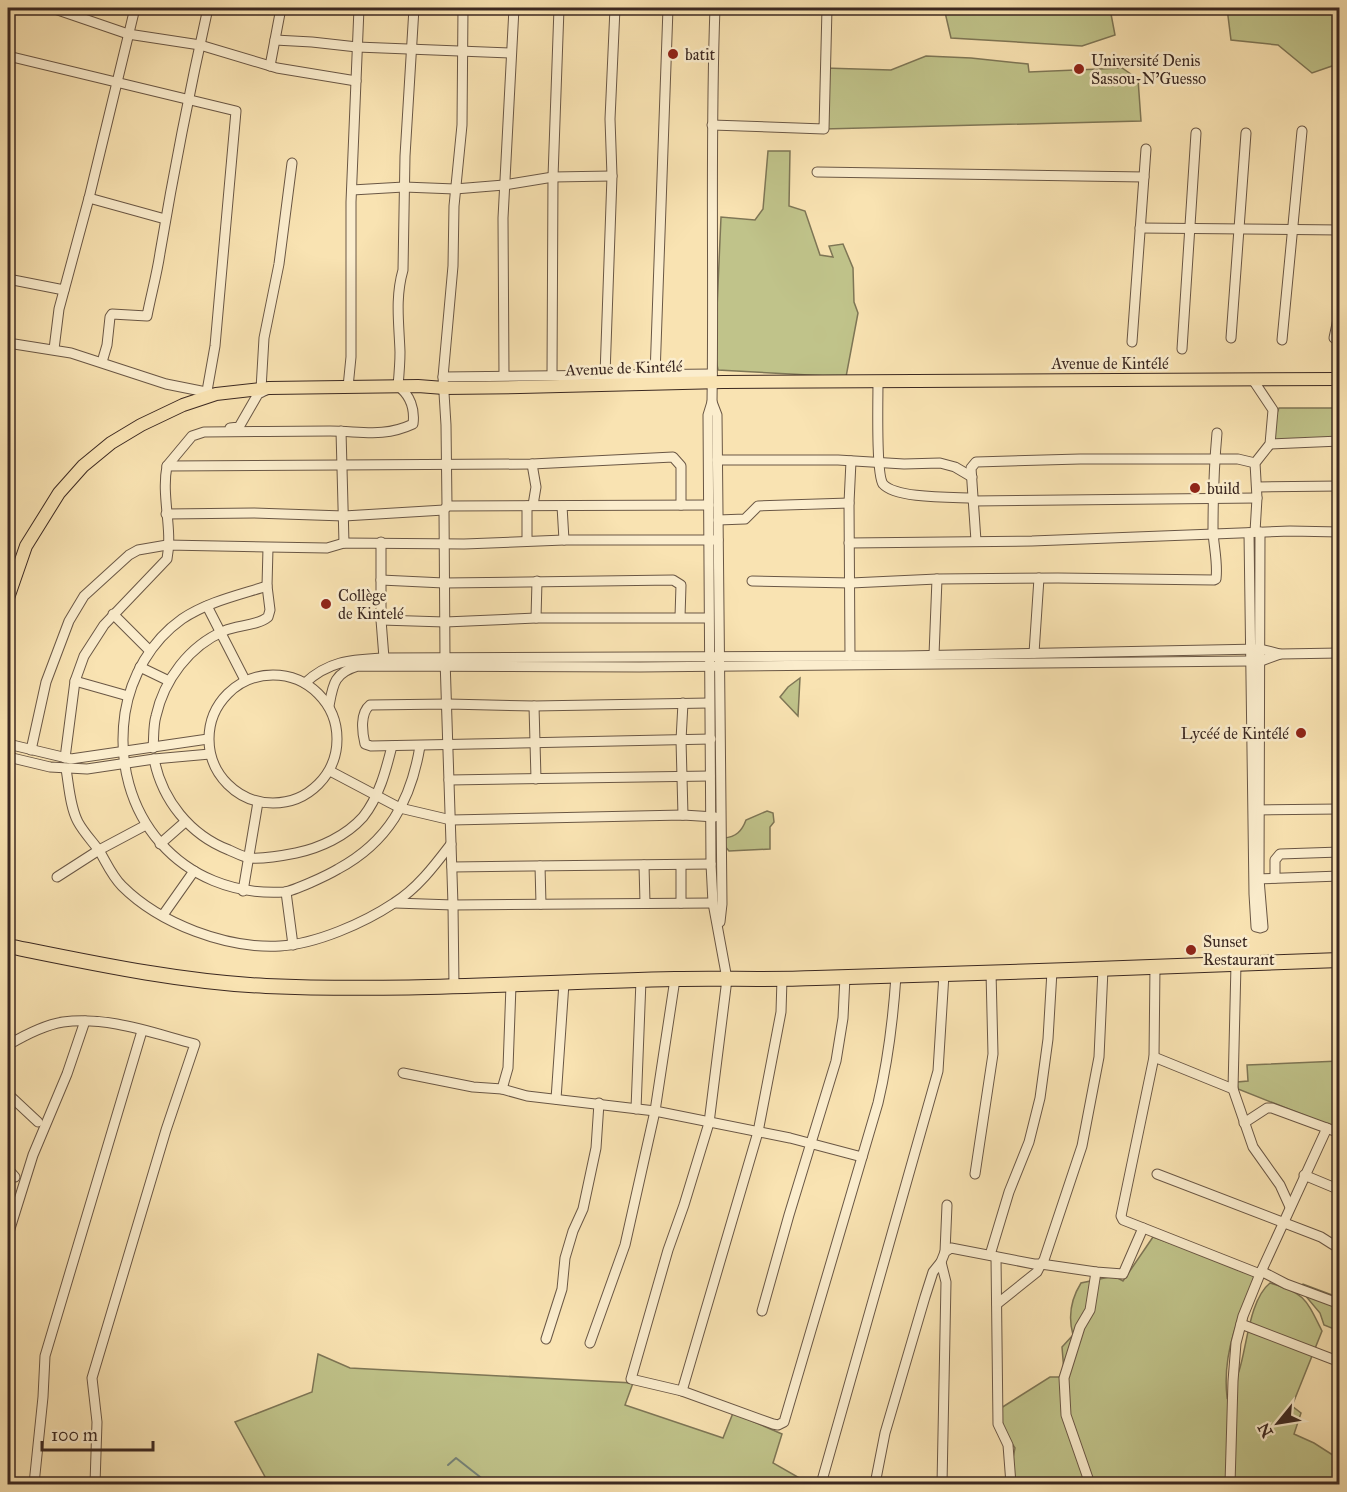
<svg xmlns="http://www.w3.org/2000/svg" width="1347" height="1492" font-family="'IM FELL Great Primer',serif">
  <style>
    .green { fill: #c0c38a; stroke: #7e7656; stroke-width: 1.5 }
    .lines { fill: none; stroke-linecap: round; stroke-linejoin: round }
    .stream { stroke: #768277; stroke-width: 2 }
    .minor-casing { stroke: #6a5745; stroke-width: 11 }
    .major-casing { stroke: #3b2821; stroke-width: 14 }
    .highway-casing { stroke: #3b2821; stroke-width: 16 }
    .minor { stroke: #fbedcd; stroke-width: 9 }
    .major { stroke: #f9e3b2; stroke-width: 12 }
    .highway { stroke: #f9e3b2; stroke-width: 14 }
    .poi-dot { fill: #8f2418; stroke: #fbedcd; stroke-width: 2 }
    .labels { text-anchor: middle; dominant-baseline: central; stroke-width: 5; stroke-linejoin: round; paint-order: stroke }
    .poi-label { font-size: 16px; fill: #3b2821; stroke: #fbedcd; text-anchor: start }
    .street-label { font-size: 16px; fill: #3b2821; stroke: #fbedcd }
  </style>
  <rect width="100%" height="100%" fill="#f9e3b2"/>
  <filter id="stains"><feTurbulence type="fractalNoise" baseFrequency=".00333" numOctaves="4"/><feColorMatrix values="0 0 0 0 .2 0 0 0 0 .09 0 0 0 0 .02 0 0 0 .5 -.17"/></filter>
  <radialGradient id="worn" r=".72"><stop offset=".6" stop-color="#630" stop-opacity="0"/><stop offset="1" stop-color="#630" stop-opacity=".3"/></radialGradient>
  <g class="green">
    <polygon points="944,8 1197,8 1198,13 1111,14 1115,35 1082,46 951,38"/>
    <polygon points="1227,8 1339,8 1339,60 1332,66 1312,73 1278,45 1231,40"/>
    <polygon points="926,56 971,58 1028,64 1029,72 1122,68 1138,79 1141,121 824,129 825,68 891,70"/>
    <polygon points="768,151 790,151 789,206 805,211 820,255 833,257 829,246 843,244 853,268 854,302 858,313 846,377 718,370 715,354 721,217 755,220 763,209"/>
    <polygon points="1279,408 1339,408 1339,438 1275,440 1275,418"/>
    <polygon points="800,678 798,716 780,697 788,687"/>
    <path d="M 767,811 L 773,813 L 774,822 L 770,827 L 770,849 L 729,851 L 722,843 L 724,838 C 736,837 742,831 746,820 Z"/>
    <polygon points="1339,1061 1339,1129 1238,1089 1237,1082 1248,1081 1247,1065"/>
    <path d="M 1153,1237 L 1258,1274 C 1239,1314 1222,1352 1227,1397 C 1231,1389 1236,1380 1239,1371 C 1247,1347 1249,1300 1270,1283 C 1305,1293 1306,1299 1322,1331 L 1292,1406 L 1301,1413 L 1294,1434 L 1314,1443 L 1339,1459 L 1339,1484 L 1091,1484 L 1068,1421 L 1062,1347 L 1073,1335 C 1068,1317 1071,1299 1081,1283 L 1114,1276 L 1123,1281 Z"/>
    <polygon points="1339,1281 1339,1331 1324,1325 1320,1313 1299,1288 1303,1284 1332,1295"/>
    <polygon points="318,1354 350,1368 633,1383 625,1405 723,1438 733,1413 782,1434 773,1463 810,1484 269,1484 235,1422 312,1392"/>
    <path d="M 1050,1377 L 1060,1377 C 1060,1415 1075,1449 1088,1484 L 1013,1484 L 1012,1463 L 1015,1448 C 1005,1434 1001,1425 1001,1408 Z"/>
  </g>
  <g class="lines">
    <polyline class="stream" points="448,1465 456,1458 489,1484"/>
    <g class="minor-casing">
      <g id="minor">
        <polyline points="52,8 128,34 200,45 277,68 356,81"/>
        <path d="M 715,8 C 710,139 714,270 712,402 L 708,415 L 711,864 L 713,903 L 727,979 L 709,1123 L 684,1205 L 668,1250 L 631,1379 L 682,1391 L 773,1424 L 778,1425 L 784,1422 L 878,1103 C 888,1061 893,1020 896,976"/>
        <polyline points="275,40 312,42 357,47 511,53"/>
        <polyline points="8,56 236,111 215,346 207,391"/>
        <polyline points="270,66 281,8"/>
        <polyline points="712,125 824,129 827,8"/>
        <polyline points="817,172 1144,177"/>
        <polyline points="352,190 404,187 455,189 504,185 553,177 612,176"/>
        <polyline points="89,198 165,219"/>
        <polyline points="1140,228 1340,230"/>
        <polyline points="8,279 64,290"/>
        <polyline points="1231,338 1246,133"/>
        <polyline points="1334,338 1340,310"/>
        <polyline points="1282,340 1302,131"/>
        <polyline points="1132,342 1146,149"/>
        <polyline points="8,343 71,353 166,384 211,393"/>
        <polyline points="54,349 59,309 89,198 135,8"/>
        <polyline points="1182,349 1196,133"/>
        <path d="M 102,362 L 107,345 L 110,317 L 112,314 L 147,316 C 151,295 157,274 160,253 C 174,170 190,89 208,8"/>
        <polyline points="504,375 503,218 514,8"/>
        <polyline points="552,375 553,177 559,8"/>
        <polyline points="605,375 612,176 610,119 615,8"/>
        <polyline points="655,375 668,8"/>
        <polyline points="443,377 712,374"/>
        <polyline points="1253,380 1273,410 1270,444 1255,463 1257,498 1255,532"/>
        <path d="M 878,383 C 878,400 876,474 883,484 C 896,499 954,497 973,498"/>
        <polyline points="348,387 351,357 351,202 359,8"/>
        <polyline points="261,389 264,338 279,264 292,163"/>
        <polyline points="712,402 717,415 722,904 720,922"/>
        <polyline points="230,428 239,427 258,394 268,389"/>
        <polyline points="341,431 344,543"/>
        <polyline points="1270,444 1340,441"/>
        <polyline points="717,460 838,460 904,464 940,463 955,467 972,477"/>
        <polyline points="532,464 536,487 533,505"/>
        <path d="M 167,466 L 192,436 L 204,432 C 246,432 288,431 330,431 C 361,431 383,438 413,424 C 415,409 410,395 398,386 C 399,375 400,363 400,352 C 399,323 395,298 403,270 L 405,156 L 414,8"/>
        <polyline points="1257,487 1340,486"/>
        <polyline points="973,501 1257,498"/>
        <polyline points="447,506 709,505"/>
        <polyline points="527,506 527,541"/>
        <polyline points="562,506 564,540"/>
        <polyline points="166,514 254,513 344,516 444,510"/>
        <polyline points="718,520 745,519 758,506 849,503"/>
        <polyline points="1249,533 1254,894 1256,927 1260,928 1263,927 1259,879 1260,532"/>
        <polyline points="976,541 971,468 976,462 1080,459 1238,459 1255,463"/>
        <polyline points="381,542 381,620 384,658"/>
        <polyline points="849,543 1032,541 1290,531 1340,532"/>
        <polyline points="381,580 444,583 673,580 681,585 680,617"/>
        <path d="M 752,581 L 851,583 L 937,579 L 1058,578 L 1214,580 L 1216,579 C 1218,563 1214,548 1213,532 C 1213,499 1214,466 1217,433"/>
        <path d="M 267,586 C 239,595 207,602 182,619 C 151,641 131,676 125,713 C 110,814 181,898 284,892 C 294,891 328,875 338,869 C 388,842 411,801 420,746"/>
        <polyline points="207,606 245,680"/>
        <polyline points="113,614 149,650"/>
        <polyline points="536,618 537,581"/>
        <polyline points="381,620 445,622 536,618 708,618"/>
        <polyline points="1034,653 1039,578"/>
        <polyline points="934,655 937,579"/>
        <polyline points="850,656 849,503 851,461"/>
        <polyline points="140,667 169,681"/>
        <circle cx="273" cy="739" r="64"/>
        <polyline points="75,681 128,696"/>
        <path d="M 305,683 C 330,660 352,660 384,658 L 904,656 L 1260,649 L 1280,654 L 1340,653"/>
        <path d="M 709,703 L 534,706 L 448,704 L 370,705 C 360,713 362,732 365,744 L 371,746 L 711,739"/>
        <path d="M 329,706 C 333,684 334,673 358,666 L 640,667 L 1250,661 L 1261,661 L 1280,654"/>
        <polyline points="534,706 536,779"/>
        <polyline points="8,744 71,759 208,739"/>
        <path d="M 153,748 C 154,738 153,726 156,716 C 164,680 189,646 224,631 C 237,625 257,626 268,617 L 270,610 L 267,586 L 268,548"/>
        <polyline points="31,750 46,682 69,621 84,596 129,555 138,550 167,545 327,548 344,543 464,544 564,540 718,540"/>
        <polyline points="8,757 50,767 87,769 154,759 210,754"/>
        <path d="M 65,758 L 75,681 L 84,656 L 104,625 L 167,559 C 173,528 161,497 167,466 L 532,464 L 673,457 L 681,466 L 681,505"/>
        <path d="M 154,759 C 162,800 190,835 229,850 C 236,853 243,857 250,858 C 265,859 281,856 296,853 C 320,848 346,836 363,817 C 379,797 386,770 392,746"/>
        <path d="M 66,769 C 69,786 70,807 78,822 C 84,833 93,842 100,852 C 107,864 112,876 122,886 C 160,924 227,949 280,946 C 316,944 364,923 394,903 C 417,889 435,865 451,844"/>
        <polyline points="330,771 400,808 451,820 683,815 715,817"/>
        <polyline points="449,780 710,776"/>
        <polyline points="1255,810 1340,809"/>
        <polyline points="683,815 681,740 683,703"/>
        <polyline points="160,844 185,822"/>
        <polyline points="644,865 645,903"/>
        <polyline points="540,866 541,904"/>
        <polyline points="452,867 711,864"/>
        <polyline points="57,877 99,850 146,825"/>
        <polyline points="1275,878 1275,860 1280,854 1340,852"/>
        <polyline points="1255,879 1340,876"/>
        <polyline points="243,891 258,802"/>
        <polyline points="286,892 293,945"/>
        <polyline points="395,903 453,905 713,903"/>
        <polyline points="681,903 681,865"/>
        <polyline points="163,915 194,871"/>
        <polyline points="1236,964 1233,1089 1253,1147 1280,1185 1290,1207"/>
        <polyline points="1155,967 1154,1057 1121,1216 1123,1220 1260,1274"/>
        <polyline points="454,987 453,905 445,659 444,510 447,506 446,425 443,377 453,266 454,206 462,125 463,8"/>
        <path d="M 8,1045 C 25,1035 44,1025 63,1022 C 108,1016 152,1033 195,1044 L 166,1130 L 92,1378 L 97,1422 L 95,1484"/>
        <polyline points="1154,1057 1233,1089"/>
        <polyline points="403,1073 473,1087 502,1089 527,1096 655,1111 790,1138 862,1157"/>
        <polyline points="502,1089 508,1068 511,985"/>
        <polyline points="8,1094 38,1122"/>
        <polyline points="556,1099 564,983"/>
        <polyline points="636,1109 641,980"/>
        <polyline points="1244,1123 1267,1108 1272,1108 1340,1133"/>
        <polyline points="8,1169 15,1177"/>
        <polyline points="975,1174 993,1054 991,972"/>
        <polyline points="1157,1174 1321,1237 1340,1249"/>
        <polyline points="1304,1175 1340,1190"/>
        <polyline points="8,1235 33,1155 67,1074 85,1021"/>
        <polyline points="945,1252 947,1205"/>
        <polyline points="990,1255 1009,1192 1029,1142 1040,1098 1048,1039 1052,971"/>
        <polyline points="996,1257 998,1424 1008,1445 1011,1484"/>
        <polyline points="941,1262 946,1282 942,1484"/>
        <polyline points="1261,1271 1286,1284 1340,1304"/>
        <polyline points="997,1304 1037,1272 1041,1264 1096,1272 1123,1274 1143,1228"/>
        <polyline points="762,1311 789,1215 836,1061 843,1018 845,977"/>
        <polyline points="1241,1324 1340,1362"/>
        <polyline points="546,1339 562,1289 565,1258 573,1231 583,1209 596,1148 599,1103"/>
        <polyline points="590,1343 625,1245 655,1111 675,979"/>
        <polyline points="682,1391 758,1132 781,1012 782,979"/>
        <polyline points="34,1484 43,1397 45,1356 142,1031"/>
        <polyline points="821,1484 938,1071 944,974"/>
        <polyline points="875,1484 885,1433 925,1297 933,1272 941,1262 945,1252 951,1248 1034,1264 1041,1264 1044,1260 1082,1146 1099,1057 1103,969"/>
        <polyline points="1090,1484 1066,1415 1064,1378 1080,1327 1090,1310 1096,1272"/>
        <polyline points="1230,1484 1233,1381 1236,1343 1243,1316 1260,1274 1327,1128"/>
      </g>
    </g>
    <g class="major-casing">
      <polyline id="major" points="8,598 26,546 59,493 83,466 111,443 141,425 183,405 216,394 269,388 418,386 444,388 520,387 723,382 1340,379"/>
    </g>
    <g class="highway-casing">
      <path id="highway" d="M 8,946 C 92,963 180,982 266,986 C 403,992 539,982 675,979 C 722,978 769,980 816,978 C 991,973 1165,967 1340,960"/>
    </g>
    <use href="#minor" class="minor"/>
    <use href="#major" class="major"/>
    <use href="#highway" class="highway"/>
  </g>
  <g class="poi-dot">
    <circle cx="673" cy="54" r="6"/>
    <circle cx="1079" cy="69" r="6"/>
    <circle cx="1195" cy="488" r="6"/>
    <circle cx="326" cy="604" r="6"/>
    <circle cx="1301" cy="733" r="6"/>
    <circle cx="1191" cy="950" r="6"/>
  </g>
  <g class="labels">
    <g class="poi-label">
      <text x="685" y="54">batit</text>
      <text x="1091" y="60">Université Denis<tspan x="1091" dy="18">Sassou-N'Guesso</tspan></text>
      <text x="1207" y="488">build</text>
      <text x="338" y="595">Collège<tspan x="338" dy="18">de Kintelé</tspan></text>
      <text x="1289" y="733" text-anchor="end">Lycéé de Kintélé</text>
      <text x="1203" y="941">Sunset<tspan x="1203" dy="18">Restaurant</tspan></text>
    </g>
    <g class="street-label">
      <text x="1110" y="363">Avenue de Kintélé</text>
      <text transform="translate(624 368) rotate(-2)">Avenue de Kintélé</text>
    </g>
  </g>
  <rect width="1347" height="1492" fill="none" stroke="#f9e3b2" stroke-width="30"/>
  <rect x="9" y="9" width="1329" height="1474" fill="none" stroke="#3b2821" stroke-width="3"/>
  <rect x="15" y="15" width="1317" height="1462" fill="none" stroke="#3b2821" stroke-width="1.5"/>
  <g transform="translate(1278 1423) rotate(240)" stroke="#fbedcd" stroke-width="4.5" paint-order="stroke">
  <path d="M0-4.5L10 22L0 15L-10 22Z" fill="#3b2821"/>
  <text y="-9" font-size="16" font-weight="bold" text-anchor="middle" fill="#3b2821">N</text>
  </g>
  <path d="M42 1441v9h111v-9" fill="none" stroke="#3b2821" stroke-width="3"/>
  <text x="51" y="1441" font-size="18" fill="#3b2821" stroke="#fbedcd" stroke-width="4.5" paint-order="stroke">100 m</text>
  <rect width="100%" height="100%" filter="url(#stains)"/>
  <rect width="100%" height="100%" fill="url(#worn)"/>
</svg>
